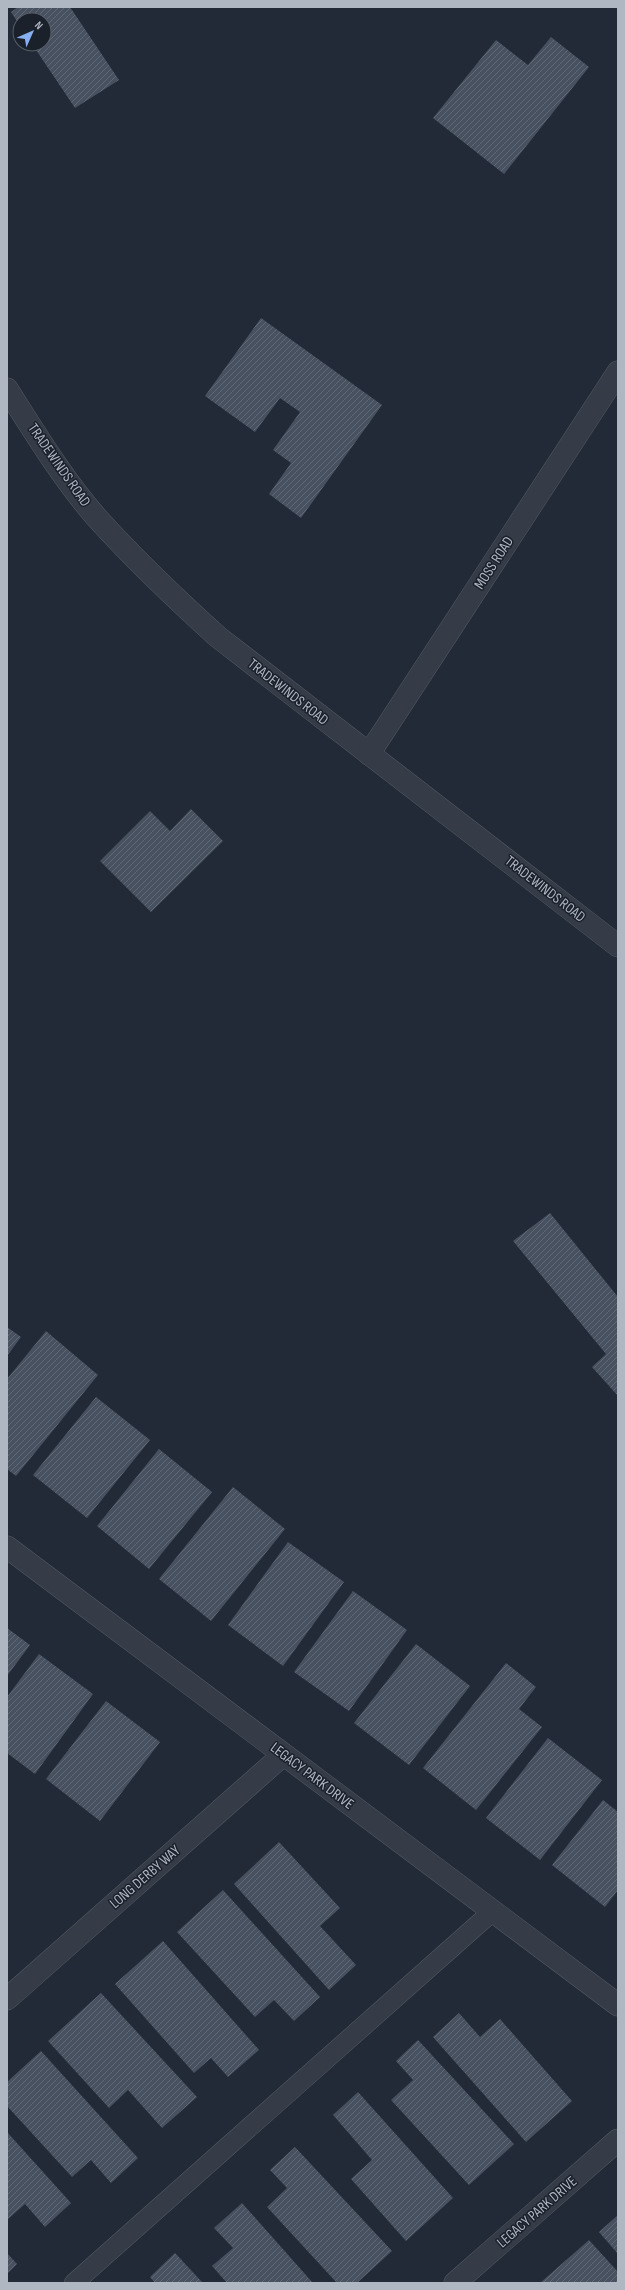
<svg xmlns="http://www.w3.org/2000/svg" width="625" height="2290" font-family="'Sofia Sans Condensed',sans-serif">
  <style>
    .building { fill: url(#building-hatch) }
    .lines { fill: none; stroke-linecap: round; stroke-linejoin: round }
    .lane-casing { stroke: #525a64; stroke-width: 20 }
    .street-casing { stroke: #525a64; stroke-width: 23 }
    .lane { stroke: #353c47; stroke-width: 19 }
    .street { stroke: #353c47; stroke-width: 22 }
    .labels { text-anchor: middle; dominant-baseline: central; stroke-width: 3; stroke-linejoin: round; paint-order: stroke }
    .street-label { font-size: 15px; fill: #afb7c3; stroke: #1a212b }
  </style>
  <defs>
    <pattern id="building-hatch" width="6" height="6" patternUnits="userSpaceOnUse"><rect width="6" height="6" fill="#485160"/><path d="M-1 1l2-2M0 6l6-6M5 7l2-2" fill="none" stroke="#606875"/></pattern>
  </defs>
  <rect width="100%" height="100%" fill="#212a36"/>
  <g class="building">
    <polygon points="18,7 70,7 119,80 75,108 32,44 44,44 44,20 20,20 20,26 11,12"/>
    <polygon points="551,37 589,67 504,174 433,118 496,40 528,65"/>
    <polygon points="261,318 382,405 301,518 269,494 291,463 273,450 300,412 280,398 255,432 205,396"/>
    <polygon points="191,809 223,841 151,912 100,861 150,811 170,831"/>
    <polygon points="550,1213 618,1297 618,1396 592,1367 606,1354 513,1241"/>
    <polygon points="7,1327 21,1337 7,1356"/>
    <polygon points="46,1331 98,1375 16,1476 7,1469 7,1379"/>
    <polygon points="96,1397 150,1440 87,1518 33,1475"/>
    <polygon points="159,1449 212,1492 149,1569 97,1526"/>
    <polygon points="233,1487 285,1529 211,1621 159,1579"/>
    <polygon points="288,1542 344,1582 283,1666 228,1625"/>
    <polygon points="353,1591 407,1630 349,1711 294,1672"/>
    <polygon points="7,1628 30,1645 7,1676"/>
    <polygon points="416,1644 470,1686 409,1765 354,1723"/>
    <polygon points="39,1654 93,1694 35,1774 7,1753 7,1697"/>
    <polygon points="506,1663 536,1687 519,1709 542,1727 476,1810 423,1768"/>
    <polygon points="106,1701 160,1742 100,1821 46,1779"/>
    <polygon points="548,1738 602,1780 540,1860 486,1818"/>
    <polygon points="603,1800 618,1812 618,1890 605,1907 552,1865"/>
    <polygon points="279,1842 340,1908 320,1926 356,1965 329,1990 234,1884"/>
    <polygon points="223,1890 320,1997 294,2021 274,2000 255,2017 177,1932"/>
    <polygon points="163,1941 259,2050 228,2077 211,2058 194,2073 115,1984"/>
    <polygon points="101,1993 197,2097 162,2128 128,2090 109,2108 48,2041"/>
    <polygon points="459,2013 480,2037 500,2019 572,2101 526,2142 433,2037"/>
    <polygon points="418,2040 514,2144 469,2185 391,2100 413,2080 396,2061"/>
    <polygon points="41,2051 138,2158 111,2183 91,2160 72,2177 7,2106 7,2082"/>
    <polygon points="358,2092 453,2198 406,2241 351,2179 372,2160 333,2115"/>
    <polygon points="7,2132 71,2203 45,2227 25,2204 7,2220"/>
    <polygon points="295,2147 392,2251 357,2283 337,2283 267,2207 287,2188 270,2170"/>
    <polygon points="242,2203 313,2283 227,2283 212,2266 233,2248 214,2228"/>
    <polygon points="618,2215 618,2254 599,2232"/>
    <polygon points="589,2240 618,2272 618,2283 540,2283"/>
    <polygon points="7,2253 17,2264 7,2274"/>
    <polygon points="175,2253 203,2283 155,2283 150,2277"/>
  </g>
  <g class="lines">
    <g class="lane-casing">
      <polyline id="lane" points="74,2283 493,1911"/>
    </g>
    <g class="street-casing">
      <g id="street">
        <path d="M 7,389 C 35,433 63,479 97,518 C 135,560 176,599 218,637 L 618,946"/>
        <polyline points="369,754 618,372"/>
        <polyline points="7,1547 618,2005"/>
        <polyline points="7,1999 283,1755"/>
        <polyline points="455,2283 618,2140"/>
      </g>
    </g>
    <use href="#lane" class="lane"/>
    <use href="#street" class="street"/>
  </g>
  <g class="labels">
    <g class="street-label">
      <text transform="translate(59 465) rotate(55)">TRADEWINDS ROAD</text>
      <text transform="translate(494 563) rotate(-57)">MOSS ROAD</text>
      <text transform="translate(288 692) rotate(38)">TRADEWINDS ROAD</text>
      <text transform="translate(545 889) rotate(38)">TRADEWINDS ROAD</text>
      <text transform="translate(312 1776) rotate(37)">LEGACY PARK DRIVE</text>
      <text transform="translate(145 1877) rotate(-41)">LONG DERBY WAY</text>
      <text transform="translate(537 2212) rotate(-41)">LEGACY PARK DRIVE</text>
    </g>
  </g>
  <rect width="625" height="2290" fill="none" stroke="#afb7c3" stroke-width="16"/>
  <g transform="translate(32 32) rotate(45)"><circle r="19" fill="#1a212b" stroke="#565d68"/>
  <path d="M0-3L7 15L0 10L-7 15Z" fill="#87b0f1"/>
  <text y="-6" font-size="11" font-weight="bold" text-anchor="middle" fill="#afb7c3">N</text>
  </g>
</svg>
